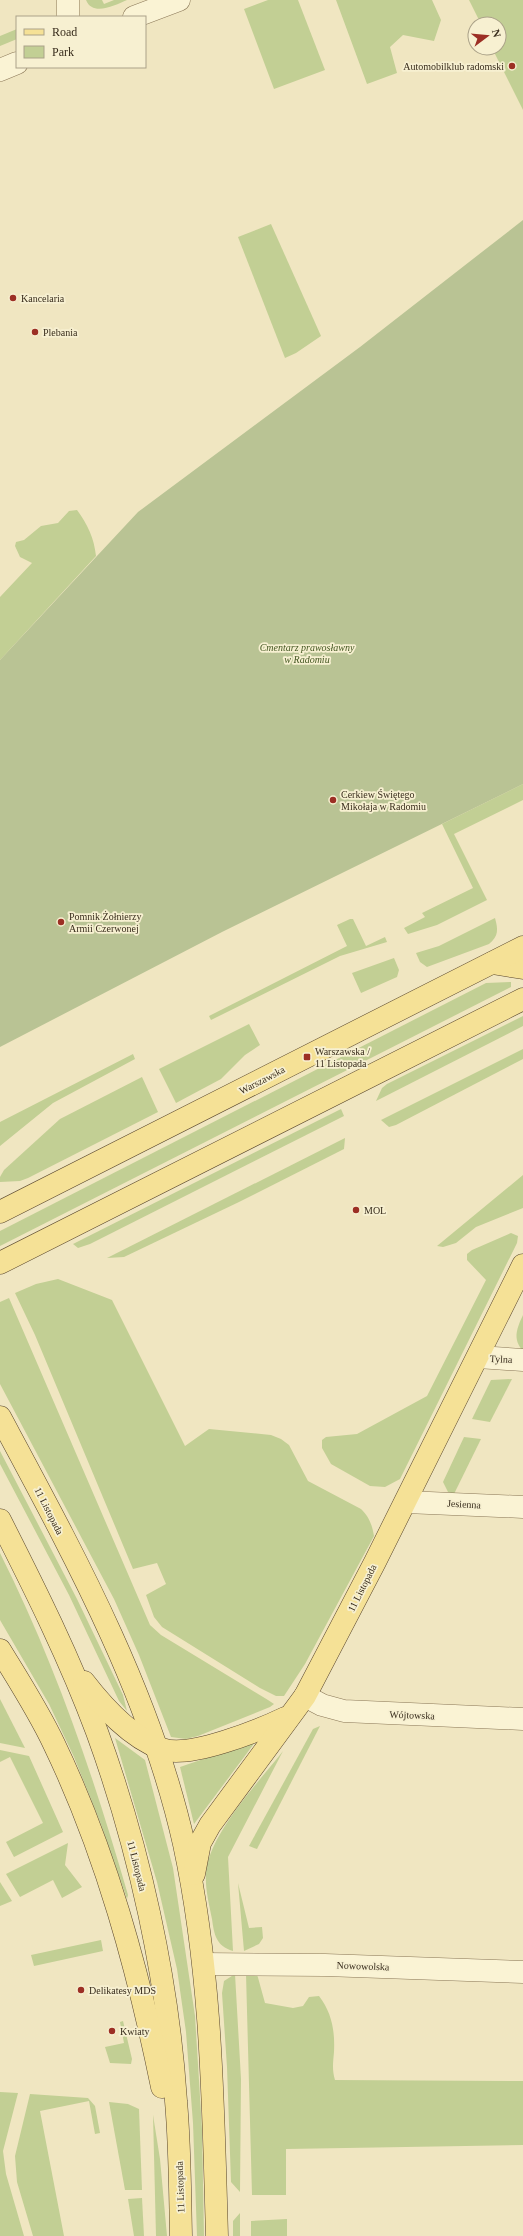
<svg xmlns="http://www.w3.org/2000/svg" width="523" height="2236" font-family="'Times New Roman',serif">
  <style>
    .green { fill: #c2cf94 }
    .cemetery { fill: #b9c394 }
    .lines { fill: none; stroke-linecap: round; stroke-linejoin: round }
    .minor-casing { stroke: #8a7757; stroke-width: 23 }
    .major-casing { stroke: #58452c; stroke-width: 23 }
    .minor { stroke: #faf3d4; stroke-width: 22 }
    .major { stroke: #f5e196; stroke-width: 22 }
    .poi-dot { fill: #9c2f24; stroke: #f7f0d1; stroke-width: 1.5 }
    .labels { text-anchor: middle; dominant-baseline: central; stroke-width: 3.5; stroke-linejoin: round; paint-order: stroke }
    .poi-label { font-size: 10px; fill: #392d1d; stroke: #f7f0d1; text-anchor: start }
    .park-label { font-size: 10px; font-style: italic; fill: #445722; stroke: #f7f0d1 }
    .street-label { font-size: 10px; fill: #392d1d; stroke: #f7f0d1 }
  </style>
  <rect width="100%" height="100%" fill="#f0e6c1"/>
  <g class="green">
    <path d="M 86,0 L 102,0 L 104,4 L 114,0 L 127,0 C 115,5 93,17 86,0 Z"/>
    <polygon points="268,0 298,0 325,70 274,89 244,9"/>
    <polygon points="336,0 432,0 441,20 434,41 403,35 390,47 397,73 367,84"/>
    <polygon points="469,0 523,0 523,110 492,48 499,48 499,24 481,24"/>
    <polygon points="17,29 17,39 0,46 0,36"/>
    <polygon points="271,224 321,336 296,353 285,358 238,237"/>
    <path d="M 77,510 C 88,525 94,538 96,556 L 0,660 L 0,597 L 32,563 L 20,557 L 15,546 L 16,542 L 24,540 L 41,526 L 58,523 L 69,511 Z"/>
    <polygon points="523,784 523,800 454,834 487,900 437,925 408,934 404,928 425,917 422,913 473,888 442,824"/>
    <path d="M 495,918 C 498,929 499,936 489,944 L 427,967 L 420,962 L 416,953 L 439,946 Z"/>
    <polygon points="350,919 353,919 366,946 385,937 387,942 340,956 211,1020 209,1016 347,946 337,925"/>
    <polygon points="394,958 399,970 397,977 361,993 352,973"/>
    <polygon points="511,982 511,987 0,1246 0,1231 486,983"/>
    <polygon points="523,1016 523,1026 376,1101 382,1088 387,1084"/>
    <polygon points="249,1024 260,1045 245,1055 221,1079 176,1103 159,1069"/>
    <polygon points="523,1049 523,1059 396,1125 389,1127 381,1120"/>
    <polygon points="133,1054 135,1059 53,1103 0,1146 0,1122"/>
    <polygon points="142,1077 158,1112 28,1178 20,1181 0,1182 0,1177 4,1170 60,1119"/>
    <polygon points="341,1109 344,1116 90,1244 78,1248 73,1244"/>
    <polygon points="345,1138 344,1149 239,1202 124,1257 107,1258"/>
    <polygon points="523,1175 523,1208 476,1227 456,1243 443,1247 437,1246"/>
    <polygon points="511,1233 518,1236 517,1243 400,1479 385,1487 370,1486 331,1464 322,1448 322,1440 326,1437 357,1434 427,1396 486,1280 467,1260 467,1254 472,1250"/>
    <path d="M 58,1279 L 112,1300 L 185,1446 L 209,1429 L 271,1435 L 281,1439 L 289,1445 L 308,1481 L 361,1509 C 369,1517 372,1524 374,1536 L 305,1664 L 284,1696 L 276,1696 L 260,1688 L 162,1627 L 154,1617 L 146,1595 L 166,1584 L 157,1563 L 133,1569 L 35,1335 L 15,1293 L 36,1284 Z"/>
    <polygon points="9,1298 150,1625 161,1635 268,1700 274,1704 270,1707 198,1736 186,1739 171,1737 139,1655 114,1599 0,1384 0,1302"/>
    <path d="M 523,1315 L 523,1351 C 512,1339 517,1328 523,1315 Z"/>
    <polygon points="512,1379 490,1422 472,1419 491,1380"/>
    <polygon points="464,1437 481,1439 454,1494 448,1492 443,1482"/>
    <polygon points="0,1451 77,1599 123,1695 127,1711 119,1701 69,1595 0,1464"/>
    <path d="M 0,1553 C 55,1663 94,1777 128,1895 L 127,1899 L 100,1822 L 74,1757 L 49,1704 L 0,1620 Z"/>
    <polygon points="0,1699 25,1748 0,1743"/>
    <polygon points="320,1726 257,1849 249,1846 313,1729"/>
    <polygon points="115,1738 145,1760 173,1868 195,2016 202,2129 204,2236 197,2236 193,2123 186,2032 177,1969 157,1882"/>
    <polygon points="256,1741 194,1824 180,1767"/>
    <polygon points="0,1750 29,1756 63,1832 14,1857 6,1842 43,1823 10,1757 0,1762"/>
    <path d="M 283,1751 L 228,1857 L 233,1951 C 216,1946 214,1934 212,1919 C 209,1904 205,1889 206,1873 C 209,1834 258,1783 283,1751 Z"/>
    <polygon points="68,1843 65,1865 82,1887 62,1898 53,1880 20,1897 6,1874"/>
    <polygon points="0,1882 12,1901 0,1906"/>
    <polygon points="238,1883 249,1928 262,1927 263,1938 259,1944 244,1951"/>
    <polygon points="101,1940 103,1951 34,1966 31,1955"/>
    <polygon points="235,1974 241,2079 240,2192 231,2182 227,2067 222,1993 224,1981"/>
    <path d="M 246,1974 L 257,1974 L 265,2003 L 293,2008 L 303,2006 L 309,1997 L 319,1996 C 332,2013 335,2031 334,2052 C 333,2063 332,2070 335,2080 L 523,2081 L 523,2145 L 286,2149 L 286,2195 L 252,2195 Z"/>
    <polygon points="123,2021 132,2059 131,2064 110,2063 105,2047 124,2043 120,2022"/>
    <polygon points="0,2092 18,2093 3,2151 6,2174 24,2236 0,2236"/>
    <polygon points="30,2094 88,2098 95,2106 100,2133 95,2134 89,2101 40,2111 64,2236 33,2236 17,2182 15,2156"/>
    <polygon points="109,2102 128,2104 139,2109 142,2190 125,2190"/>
    <polygon points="153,2115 160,2159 167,2236 156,2236"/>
    <polygon points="142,2198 144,2236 134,2236 128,2199"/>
    <polygon points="240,2213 240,2236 233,2236 233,2221"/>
    <polygon points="287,2219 287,2236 251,2236 251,2221"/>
  </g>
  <polygon class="cemetery" points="523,220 523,784 222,932 0,1047 0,660 138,512 360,347"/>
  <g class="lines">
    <g class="minor-casing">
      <g id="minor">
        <polyline points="68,17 68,0"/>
        <polyline points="134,17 179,0"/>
        <polyline points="0,70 17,63"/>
        <polyline points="478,1357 523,1360"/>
        <polyline points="406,1502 523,1507"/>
        <polyline points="305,1696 322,1705 344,1711 523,1719"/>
        <polyline points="204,1964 325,1965 523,1972"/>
      </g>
    </g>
    <g class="major-casing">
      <g id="major">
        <polyline points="492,963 523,968"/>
        <polyline points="0,1212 523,947"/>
        <polyline points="0,1263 523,999"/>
        <path d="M 0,1417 C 73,1553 150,1692 184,1844 C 212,1974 213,2104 217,2236"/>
        <path d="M 0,1520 C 35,1589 70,1659 97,1732 C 139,1847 168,1979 176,2101 C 180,2146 180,2191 181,2236"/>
        <path d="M 0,1650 C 19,1681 39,1712 54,1744 C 106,1852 138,1970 162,2087"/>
        <path d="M 84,1682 C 104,1708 130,1737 162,1749 C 189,1759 260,1730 285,1718"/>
        <polyline points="194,1874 200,1843 210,1825 305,1696 375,1562 523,1265"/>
      </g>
    </g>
    <use href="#minor" class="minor"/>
    <use href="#major" class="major"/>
  </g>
  <g class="poi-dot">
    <circle cx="512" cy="66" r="4"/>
    <circle cx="13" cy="298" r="4"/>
    <circle cx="35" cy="332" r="4"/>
    <circle cx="333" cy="800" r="4"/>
    <circle cx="61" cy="922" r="4"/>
    <rect x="303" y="1053" width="8" height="8" rx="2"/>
    <circle cx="356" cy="1210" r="4"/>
    <circle cx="81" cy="1990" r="4"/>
    <circle cx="112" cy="2031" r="4"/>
  </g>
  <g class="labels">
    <g class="poi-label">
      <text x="504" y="66" text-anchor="end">Automobilklub radomski</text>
      <text x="21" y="298">Kancelaria</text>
      <text x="43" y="332">Plebania</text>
      <text x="341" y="794">Cerkiew Świętego<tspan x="341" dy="12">Mikołaja w Radomiu</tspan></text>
      <text x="69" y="916">Pomnik Żołnierzy<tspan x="69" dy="12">Armii Czerwonej</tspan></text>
      <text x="315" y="1051">Warszawska /<tspan x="315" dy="12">11 Listopada</tspan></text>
      <text x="364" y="1210">MOL</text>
      <text x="89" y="1990">Delikatesy MDS</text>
      <text x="120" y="2031">Kwiaty</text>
    </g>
    <g class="park-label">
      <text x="307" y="647">Cmentarz prawosławny<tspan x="307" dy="12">w Radomiu</tspan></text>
    </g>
    <g class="street-label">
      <text transform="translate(262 1080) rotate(-27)">Warszawska</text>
      <text transform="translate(501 1359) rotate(3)">Tylna</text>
      <text transform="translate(464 1504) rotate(3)">Jesienna</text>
      <text transform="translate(49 1511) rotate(63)">11 Listopada</text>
      <text transform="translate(362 1588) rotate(-63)">11 Listopada</text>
      <text transform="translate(412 1715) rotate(2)">Wójtowska</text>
      <text transform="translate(137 1866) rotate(76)">11 Listopada</text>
      <text transform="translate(363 1966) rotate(2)">Nowowolska</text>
      <text transform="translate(180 2187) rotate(-92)">11 Listopada</text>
    </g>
  </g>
  <rect x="16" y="16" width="130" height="52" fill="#f7f0d1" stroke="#aba289"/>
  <rect x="24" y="29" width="20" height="6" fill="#f5e196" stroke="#aba289"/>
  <text x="52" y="36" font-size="12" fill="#392d1d">Road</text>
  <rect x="24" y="46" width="20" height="12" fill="#c2cf94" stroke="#aba289"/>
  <text x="52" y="56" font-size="12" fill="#392d1d">Park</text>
  <g transform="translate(487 36) rotate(74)"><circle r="19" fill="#f7f0d1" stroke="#aba289"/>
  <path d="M0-3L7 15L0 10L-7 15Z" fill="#9c2f24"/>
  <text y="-6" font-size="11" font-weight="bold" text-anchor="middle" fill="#392d1d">N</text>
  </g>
</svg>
